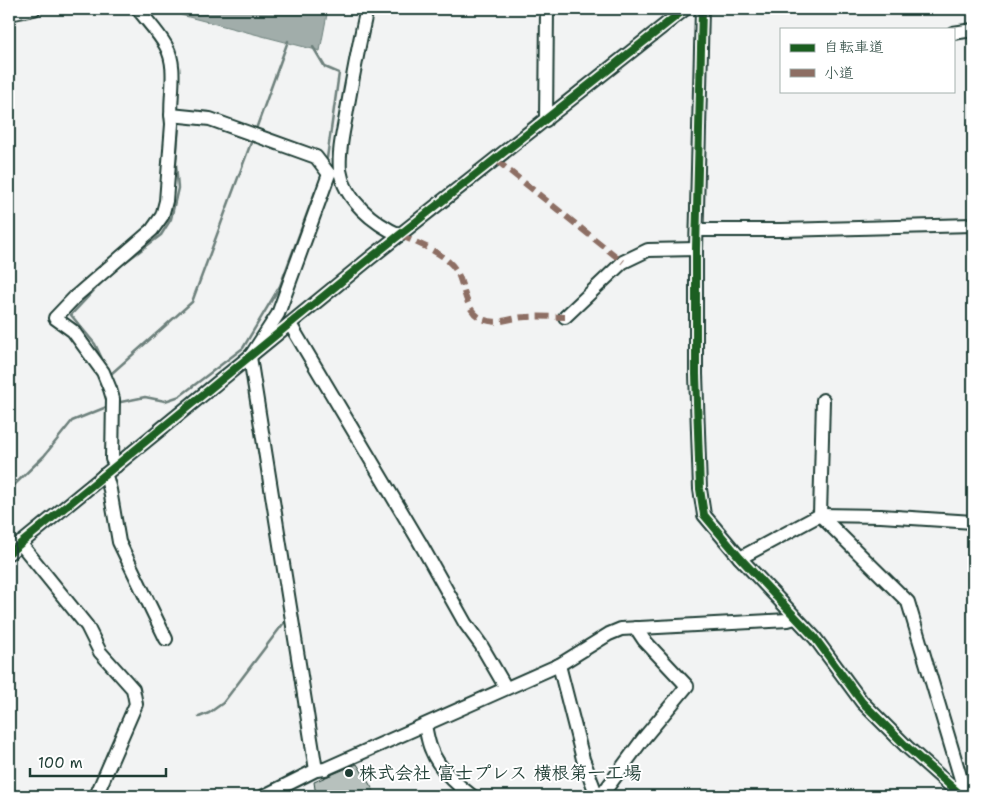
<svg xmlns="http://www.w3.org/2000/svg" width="982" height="805" font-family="'Shantell Sans','Klee One',sans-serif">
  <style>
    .water { fill: #a1adaa; stroke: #6d807b }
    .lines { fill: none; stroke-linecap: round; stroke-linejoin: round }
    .stream { stroke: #6d807b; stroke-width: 2.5 }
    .building { fill: #b7c1bd; stroke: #1f3d34 }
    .minor-casing { stroke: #1f3d34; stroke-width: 16 }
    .minor { stroke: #fff; stroke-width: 12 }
    .quiet { stroke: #8d6e63; stroke-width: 6; stroke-dasharray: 12 6; stroke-linecap: butt }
    .cycleway-casing { stroke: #fff; stroke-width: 11 }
    .cycleway { stroke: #1b5e20; stroke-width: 8 }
    .poi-dot { fill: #1f3d34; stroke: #fff; stroke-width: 2 }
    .labels { text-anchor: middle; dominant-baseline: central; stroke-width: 4; stroke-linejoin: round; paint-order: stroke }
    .poi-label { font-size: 18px; font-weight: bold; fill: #1f3d34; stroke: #fff; text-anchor: start }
  </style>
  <rect width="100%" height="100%" fill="#f2f3f3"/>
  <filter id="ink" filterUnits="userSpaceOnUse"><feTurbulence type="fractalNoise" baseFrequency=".02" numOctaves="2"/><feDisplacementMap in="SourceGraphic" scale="10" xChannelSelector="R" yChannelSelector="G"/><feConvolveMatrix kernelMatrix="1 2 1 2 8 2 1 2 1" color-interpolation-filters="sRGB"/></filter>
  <g filter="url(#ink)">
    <polygon class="water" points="179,9 328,9 320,51 181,15"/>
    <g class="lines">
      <g class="stream">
        <polyline points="313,47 325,67 339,73 327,158"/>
        <polyline points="256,129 288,41"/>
        <polyline points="120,266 161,235 171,219 178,188 176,164 179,124"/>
        <polyline points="101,283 71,315 95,344 104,363"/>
        <polyline points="112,373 192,302 252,140"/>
        <polyline points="116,403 145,397 165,401 180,396 243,348 280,286 315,192"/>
        <polyline points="9,490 44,456 72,421 109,406"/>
        <polyline points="199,717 209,713 223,703 286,620"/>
      </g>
    </g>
    <polygon class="building" points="357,764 377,796 316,796 314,782"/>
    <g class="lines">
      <g class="minor-casing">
        <g id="minor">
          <path d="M 367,9 C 359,42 353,76 347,110 C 344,129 338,150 340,170 C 344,199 374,224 400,235"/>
          <polyline points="702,9 696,249 696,374 700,489 704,515 740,558 815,638 862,702 907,747 962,796"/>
          <polyline points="9,14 34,9"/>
          <polyline points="953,33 973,30"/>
          <polyline points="171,115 210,119 316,157 329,174"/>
          <polyline points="546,120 547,9"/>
          <polyline points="697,230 782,230 973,225"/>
          <polyline points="565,317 623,262 648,250 696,249"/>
          <polyline points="290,324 419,541 465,623 481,645 506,688"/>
          <polyline points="823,400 820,515 908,602 966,796"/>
          <path d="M 116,466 L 112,459 L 113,399 L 110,389 L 103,372 L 73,331 L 55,318 L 76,296 L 152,230 L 162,216 L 166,201 L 172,124 C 168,99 179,69 166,46 C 159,33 147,21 138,9"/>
          <polyline points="104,475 107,479 110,490 119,542 166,639"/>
          <polyline points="20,543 87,626 100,652 133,689 136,704 96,796"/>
          <polyline points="9,553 369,259 685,9"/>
          <polyline points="740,558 820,515 881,516 973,522"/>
          <polyline points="559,665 583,759 597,796"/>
          <path d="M 425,726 C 427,734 428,742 431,749 C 438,768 456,784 472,796"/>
          <polyline points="316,770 250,357 278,314 329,174"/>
          <polyline points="264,796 316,770 325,769 559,665 609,634 621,629 788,620 795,618"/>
          <polyline points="601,796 643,739 687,686 644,640 636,628"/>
        </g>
      </g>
      <use href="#minor" class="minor"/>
      <g class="quiet">
        <polyline points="496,160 623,262"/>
        <path d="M 400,235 C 418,244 447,253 457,272 C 465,287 465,314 485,320 C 499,325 512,317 526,317 C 539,316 552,317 565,317"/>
      </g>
      <g class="cycleway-casing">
        <g id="cycleway">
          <polyline points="702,9 696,249 696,374 700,489 704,515 740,558 815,638 862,702 907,747 962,796"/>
          <polyline points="9,553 369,259 685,9"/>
        </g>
      </g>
      <use href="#cycleway" class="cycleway"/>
    </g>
  </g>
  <circle class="poi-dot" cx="349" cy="773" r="5"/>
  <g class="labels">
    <g class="poi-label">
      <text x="359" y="773">株式会社 富士プレス 横根第一工場</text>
    </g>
  </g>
  <rect width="982" height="805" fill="none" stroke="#fff" stroke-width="30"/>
  <rect x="15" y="15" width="952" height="775" fill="none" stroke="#1f3d34" stroke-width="2" filter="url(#ink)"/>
  <rect x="780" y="28" width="175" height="65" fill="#ffffff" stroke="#a5b1ae"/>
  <rect x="790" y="44" width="25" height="8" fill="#1b5e20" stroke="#a5b1ae"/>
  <text x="824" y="52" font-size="15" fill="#1f3d34">自転車道</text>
  <rect x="790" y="69" width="25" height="8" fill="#8d6e63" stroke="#a5b1ae"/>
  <text x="824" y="78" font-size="15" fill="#1f3d34">小道</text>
  <path d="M30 768v8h136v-8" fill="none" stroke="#1f3d34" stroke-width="2.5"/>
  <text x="38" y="768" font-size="15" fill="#1f3d34" stroke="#ffffff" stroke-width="4" paint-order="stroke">100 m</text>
</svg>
